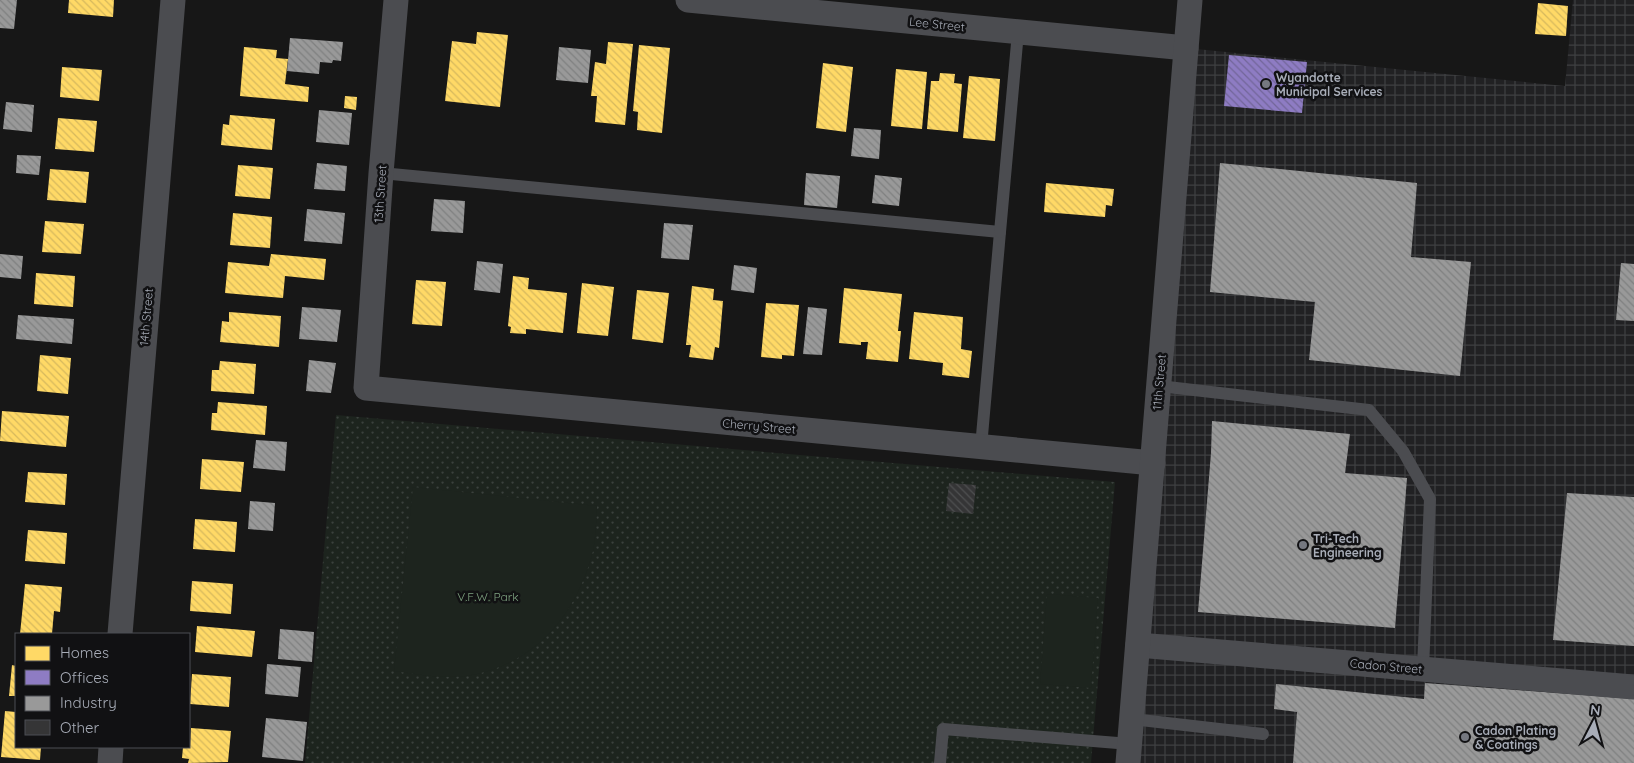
<svg xmlns="http://www.w3.org/2000/svg" width="1634" height="763" font-family="Quicksand,sans-serif">
  <style>
    .industrial { fill: url(#industrial-grid) }
    .park { fill: url(#park-dots) }
    .garden { fill: #1d241e }
    .homes { fill: url(#homes-back-hatch) }
    .offices { fill: url(#offices-back-hatch) }
    .industry { fill: url(#industry-back-hatch) }
    .building { fill: url(#building-back-hatch) }
    .lines { fill: none; stroke-linecap: round; stroke-linejoin: round }
    .service { stroke: #4b4c50; stroke-width: 12 }
    .minor { stroke: #4b4c50; stroke-width: 25 }
    .poi-dot { fill: #757880; stroke: #111113; stroke-width: 2 }
    .labels { text-anchor: middle; dominant-baseline: central; stroke-width: 5; stroke-linejoin: round; paint-order: stroke }
    .street-label { font-size: 12px; fill: #a8adb8; stroke: #111113 }
    .poi-label { font-size: 12px; font-weight: bold; fill: #a8adb8; stroke: #111113; text-anchor: start }
    .park-label { font-size: 12px; fill: #7fa381; stroke: #111113 }
  </style>
  <defs>
    <pattern id="industrial-grid" width="8" height="8" patternUnits="userSpaceOnUse" patternTransform="scale(1.25)"><rect width="8" height="8" fill="#212123"/><path d="M0 4h8M4 0v8" fill="none" stroke="#3e3f41"/></pattern>
    <pattern id="park-dots" width="8" height="8" patternUnits="userSpaceOnUse" patternTransform="scale(1.25)"><rect width="8" height="8" fill="#1d241e"/><path d="M2 2h.1M6 6h.1" fill="none" stroke="#3b413d" stroke-width="1.8" stroke-linecap="round"/></pattern>
    <pattern id="homes-back-hatch" width="6" height="6" patternUnits="userSpaceOnUse" patternTransform="scale(1.25)"><rect width="6" height="6" fill="#ffd966"/><path d="M-1 5l2 2M0 0l6 6M5-1l2 2" fill="none" stroke="#d6b85d"/></pattern>
    <pattern id="offices-back-hatch" width="6" height="6" patternUnits="userSpaceOnUse" patternTransform="scale(1.25)"><rect width="6" height="6" fill="#8e7cc3"/><path d="M-1 5l2 2M0 0l6 6M5-1l2 2" fill="none" stroke="#726699"/></pattern>
    <pattern id="industry-back-hatch" width="6" height="6" patternUnits="userSpaceOnUse" patternTransform="scale(1.25)"><rect width="6" height="6" fill="#999"/><path d="M-1 5l2 2M0 0l6 6M5-1l2 2" fill="none" stroke="#7f8080"/></pattern>
    <pattern id="building-back-hatch" width="6" height="6" patternUnits="userSpaceOnUse" patternTransform="scale(1.25)"><rect width="6" height="6" fill="#353536"/><path d="M-1 5l2 2M0 0l6 6M5-1l2 2" fill="none" stroke="#4f5051"/></pattern>
  </defs>
  <rect width="100%" height="100%" fill="#171717"/>
  <polygon class="industrial" points="1573,0 1634,0 1634,763 1128,763 1186,48 1565,86"/>
  <polygon class="park" points="336,415 1115,482 1091,763 305,763"/>
  <g class="garden">
    <path d="M 413,487 L 597,506 C 596,521 596,537 593,551 C 578,611 539,660 477,674 C 451,680 420,675 394,671 Z"/>
    <polygon points="1047,594 1098,598 1091,688 1040,684"/>
  </g>
  <g class="homes">
    <polygon points="69,0 114,0 113,17 68,13"/>
    <polygon points="1538,3 1568,6 1566,36 1535,34"/>
    <polygon points="477,32 508,35 500,107 445,101 452,41 476,44"/>
    <polygon points="608,42 633,44 625,125 595,122 597,96 591,96 595,62 606,64"/>
    <polygon points="639,45 670,48 662,133 637,130 638,112 633,111"/>
    <polygon points="244,47 277,50 276,58 288,59 285,84 309,87 308,102 240,96"/>
    <polygon points="823,63 853,67 846,132 816,128"/>
    <polygon points="62,67 102,70 99,101 60,97"/>
    <polygon points="896,69 927,72 922,129 891,126"/>
    <polygon points="940,73 955,74 954,83 962,84 958,132 927,129 931,81 939,81"/>
    <polygon points="969,76 1000,79 995,141 963,138"/>
    <polygon points="345,96 357,97 356,110 344,108"/>
    <polygon points="230,115 275,119 272,150 221,145 223,124 229,125"/>
    <polygon points="58,118 97,121 94,152 55,149"/>
    <polygon points="238,165 273,168 270,199 235,196"/>
    <polygon points="50,169 89,172 86,203 47,200"/>
    <polygon points="1046,183 1114,189 1112,206 1106,205 1105,217 1044,212"/>
    <polygon points="233,213 272,217 270,248 230,245"/>
    <polygon points="45,221 84,224 81,254 42,252"/>
    <polygon points="271,254 326,259 324,280 285,276 283,298 225,293 228,262 269,266"/>
    <polygon points="36,273 75,276 73,307 34,304"/>
    <polygon points="513,276 529,278 528,289 567,293 563,333 526,329 526,334 510,333 511,327 508,326"/>
    <polygon points="416,280 446,282 442,326 412,324"/>
    <polygon points="582,283 614,287 608,336 577,333"/>
    <polygon points="692,286 714,289 713,300 723,301 719,348 715,347 713,360 689,357 691,345 686,345"/>
    <polygon points="844,288 902,294 898,331 901,331 898,362 866,359 868,342 861,342 861,345 839,343"/>
    <polygon points="637,290 669,293 663,343 632,339"/>
    <polygon points="766,303 799,305 794,356 782,355 782,359 761,357"/>
    <polygon points="229,312 281,316 279,347 220,342 222,321 229,322"/>
    <polygon points="914,312 963,317 961,349 972,351 969,378 942,375 943,363 909,359"/>
    <polygon points="40,355 71,358 68,394 37,391"/>
    <polygon points="220,361 256,364 254,394 211,391 212,370 219,370"/>
    <polygon points="218,402 267,406 265,435 211,430 212,413 217,413"/>
    <polygon points="2,411 69,416 66,447 0,441"/>
    <polygon points="202,459 244,462 241,492 200,489"/>
    <polygon points="28,472 67,474 65,505 25,502"/>
    <polygon points="195,519 237,522 235,552 193,549"/>
    <polygon points="28,530 67,533 65,564 25,561"/>
    <polygon points="192,581 233,584 231,614 190,611"/>
    <polygon points="25,584 62,587 60,612 54,611 52,634 20,634"/>
    <polygon points="197,626 255,631 252,657 195,652"/>
    <polygon points="12,665 16,666 16,696 9,696"/>
    <polygon points="192,674 231,677 229,707 190,704"/>
    <polygon points="5,711 16,712 16,747 41,747 40,760 1,757"/>
    <polygon points="191,728 231,731 228,762 188,763 189,759 182,758 183,747 190,747"/>
  </g>
  <polygon class="offices" points="1229,55 1307,62 1302,113 1224,106"/>
  <g class="industry">
    <polygon points="0,0 17,0 14,29 0,28"/>
    <polygon points="290,38 343,42 341,61 333,60 332,63 320,62 319,74 287,71"/>
    <polygon points="559,47 591,50 588,83 556,80"/>
    <polygon points="6,102 34,105 32,132 3,129"/>
    <polygon points="319,110 352,113 349,145 316,142"/>
    <polygon points="854,128 881,130 879,159 851,156"/>
    <polygon points="17,155 41,156 39,175 16,173"/>
    <polygon points="317,163 347,166 345,191 314,189"/>
    <polygon points="1220,163 1417,183 1411,257 1471,262 1460,376 1309,360 1315,302 1210,292"/>
    <polygon points="806,173 840,176 837,208 804,205"/>
    <polygon points="875,175 902,178 899,206 872,203"/>
    <polygon points="434,199 465,201 463,233 431,231"/>
    <polygon points="307,209 345,213 342,244 304,241"/>
    <polygon points="664,223 693,225 689,260 661,258"/>
    <polygon points="0,254 23,256 21,279 0,277"/>
    <polygon points="477,261 503,264 500,293 474,290"/>
    <polygon points="1621,263 1634,264 1634,321 1616,320"/>
    <polygon points="734,265 757,268 754,293 731,290"/>
    <polygon points="302,307 341,310 337,342 299,339"/>
    <polygon points="808,307 827,309 822,355 803,354"/>
    <polygon points="18,315 74,319 72,344 16,339"/>
    <polygon points="309,360 336,363 331,393 306,391"/>
    <polygon points="1212,421 1350,434 1345,473 1407,478 1395,628 1198,612 1211,453"/>
    <polygon points="256,440 287,442 285,471 253,468"/>
    <polygon points="1567,493 1634,497 1634,646 1553,640"/>
    <polygon points="250,501 275,503 273,531 248,529"/>
    <polygon points="280,629 314,632 312,662 278,659"/>
    <polygon points="267,664 301,667 298,697 265,694"/>
    <polygon points="1425,683 1634,699 1634,763 1293,763 1297,712 1274,709 1276,684 1424,699"/>
    <polygon points="266,718 307,722 303,761 262,757"/>
  </g>
  <polygon class="building" points="949,483 976,485 973,514 946,511"/>
  <g class="lines">
    <g class="service">
      <polyline points="381,173 1000,232 981,447"/>
      <polyline points="1000,232 1018,32"/>
      <polyline points="1159,386 1369,410 1403,451 1430,499 1423,669"/>
      <polyline points="1132,719 1263,734"/>
      <polyline points="940,763 943,729 1130,744"/>
    </g>
    <g class="minor">
      <polyline points="396,0 381,173 366,388 1153,463"/>
      <polyline points="688,0 1186,48"/>
      <polyline points="120,634 173,0"/>
      <polyline points="1138,645 1634,687"/>
      <polyline points="110,763 111,747"/>
      <polyline points="1128,763 1190,0"/>
    </g>
  </g>
  <g class="poi-dot">
    <circle cx="1266" cy="84" r="5"/>
    <circle cx="1303" cy="545" r="5"/>
    <circle cx="1465" cy="737" r="5"/>
  </g>
  <g class="labels">
    <g class="street-label">
      <text transform="translate(937 24) rotate(6)">Lee Street</text>
      <text transform="translate(380 194) rotate(-86)">13th Street</text>
      <text transform="translate(146 317) rotate(-85)">14th Street</text>
      <text transform="translate(1159 382) rotate(-85)">11th Street</text>
      <text transform="translate(759 426) rotate(5)">Cherry Street</text>
      <text transform="translate(1386 666) rotate(5)">Cadon Street</text>
    </g>
    <g class="poi-label">
      <text x="1276" y="77">Wyandotte<tspan x="1276" dy="14">Municipal Services</tspan></text>
      <text x="1313" y="538">Tri-Tech<tspan x="1313" dy="14">Engineering</tspan></text>
      <text x="1475" y="730">Cadon Plating<tspan x="1475" dy="14">&amp; Coatings</tspan></text>
    </g>
    <g class="park-label">
      <text x="488" y="596">V.F.W. Park</text>
    </g>
  </g>
  <rect x="15" y="633" width="175" height="115" fill="#111113" stroke="#4d4f55"/>
  <rect x="25" y="646" width="25" height="15" fill="#ffd966" stroke="#4d4f55"/>
  <text x="60" y="658" font-size="15" fill="#a8adb8">Homes</text>
  <rect x="25" y="670" width="25" height="15" fill="#8e7cc3" stroke="#4d4f55"/>
  <text x="60" y="683" font-size="15" fill="#a8adb8">Offices</text>
  <rect x="25" y="696" width="25" height="15" fill="#999999" stroke="#4d4f55"/>
  <text x="60" y="708" font-size="15" fill="#a8adb8">Industry</text>
  <rect x="25" y="720" width="25" height="15" fill="#353536" stroke="#4d4f55"/>
  <text x="60" y="733" font-size="15" fill="#a8adb8">Other</text>
  <g transform="translate(1594 723) rotate(6)" stroke="#111113" stroke-width="4" paint-order="stroke">
  <path d="M0-4L9 19L0 12L-9 19Z" fill="#a8adb8"/>
  <text y="-8" font-size="14" font-weight="bold" text-anchor="middle" fill="#a8adb8">N</text>
  </g>
</svg>
